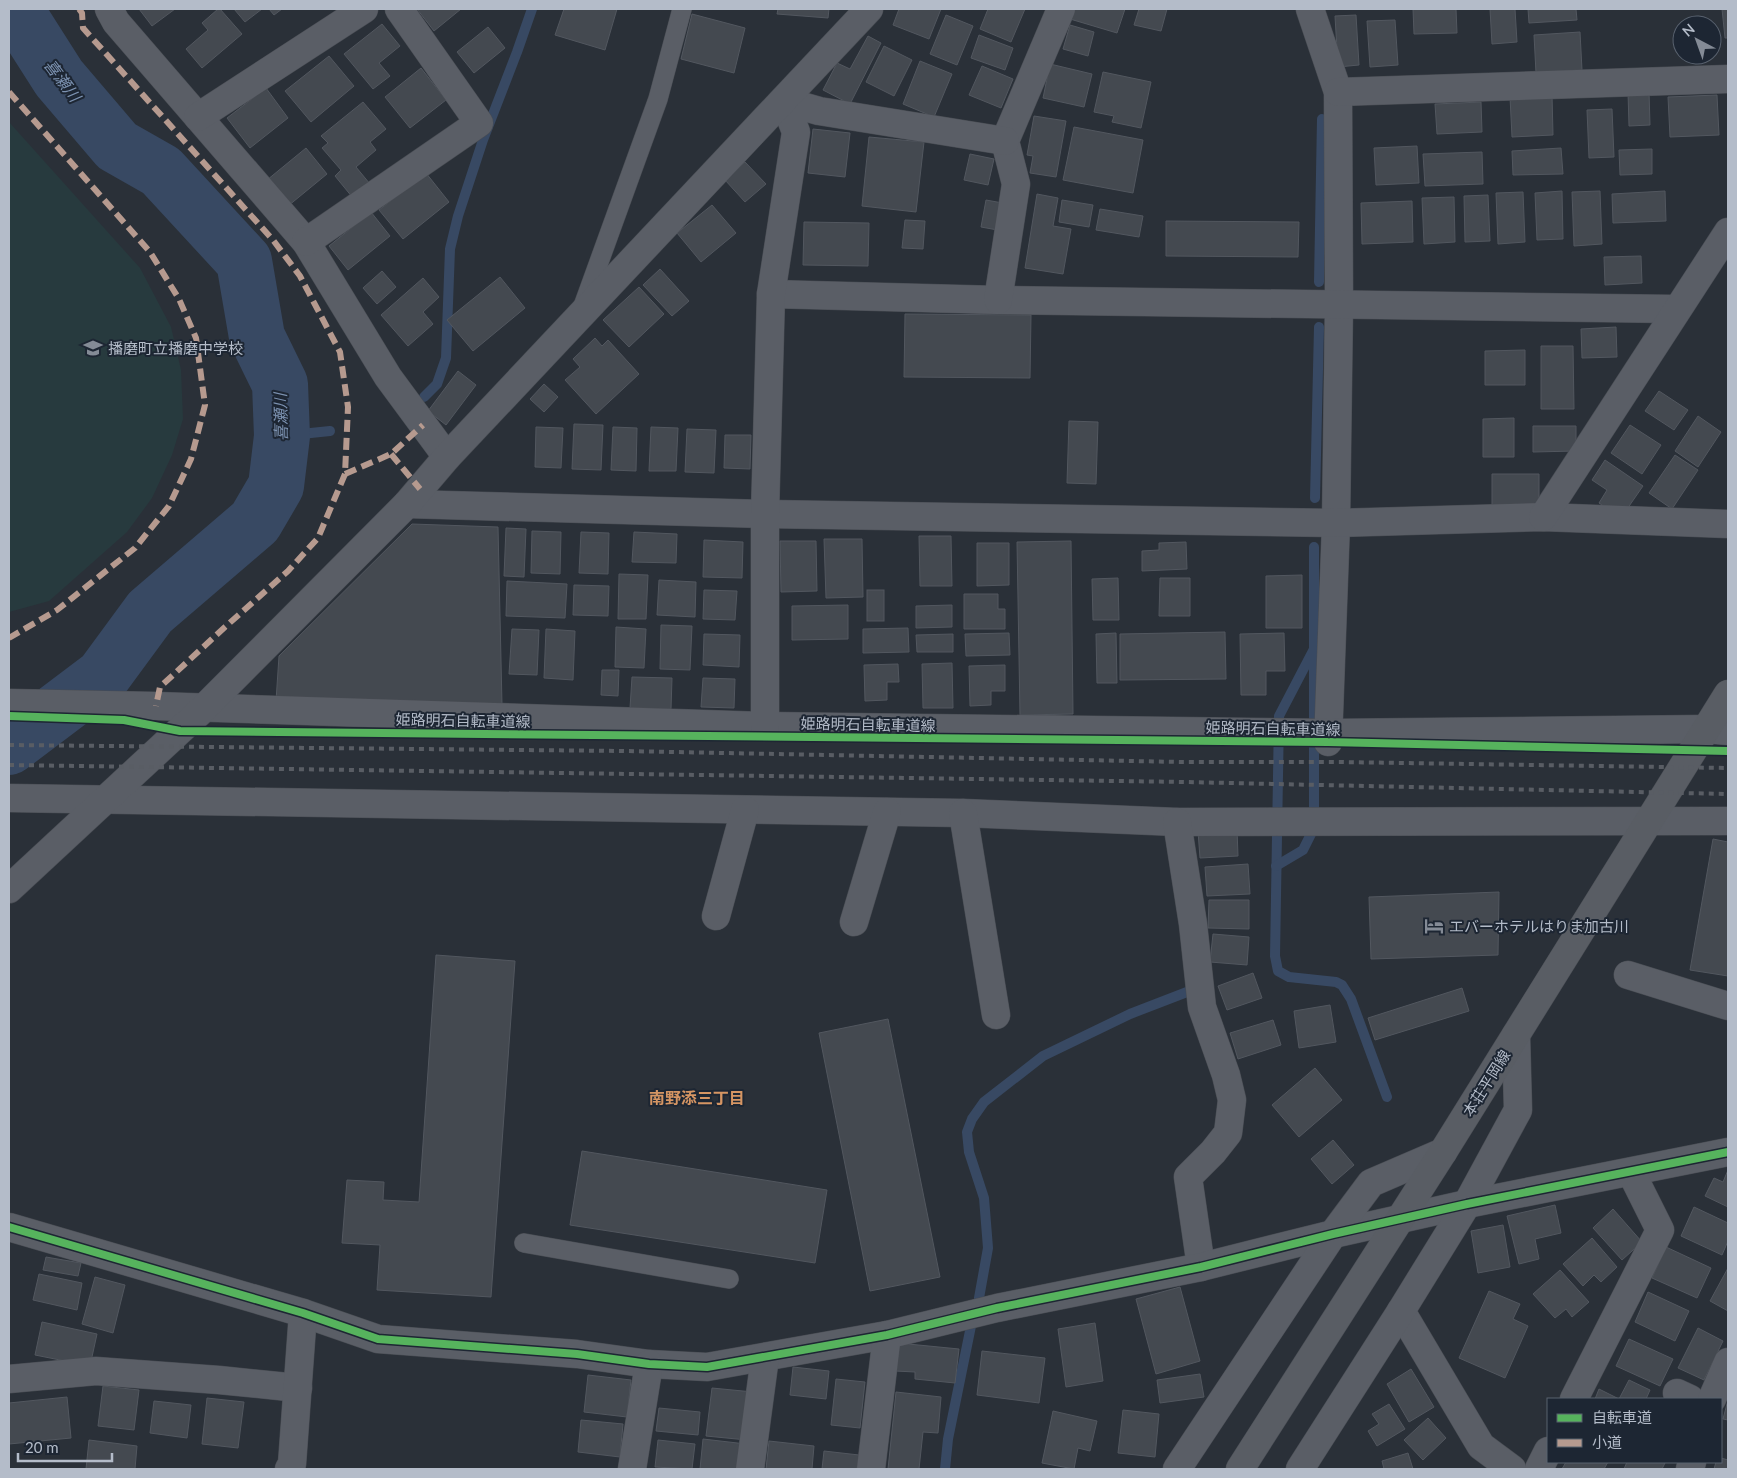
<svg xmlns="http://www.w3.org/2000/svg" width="1737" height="1478" font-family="Lato,'Noto Sans JP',sans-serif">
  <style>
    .green { fill: #273a3e }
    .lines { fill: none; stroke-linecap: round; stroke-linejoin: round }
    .stream { stroke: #384963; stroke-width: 10 }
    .river { stroke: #384963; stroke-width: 56 }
    .building { fill: #444950; stroke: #52575f }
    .lane-casing { stroke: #484c53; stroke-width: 20 }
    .street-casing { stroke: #484c53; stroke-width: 29 }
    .secondary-casing { stroke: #484c53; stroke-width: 29 }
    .lane { stroke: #5a5e66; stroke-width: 19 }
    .street { stroke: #5a5e66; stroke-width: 28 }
    .secondary { stroke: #595d64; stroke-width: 28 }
    .rail { stroke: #595d64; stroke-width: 4; stroke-dasharray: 5 5; stroke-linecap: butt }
    .quiet { stroke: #b69a8f; stroke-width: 6; stroke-dasharray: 12 6; stroke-linecap: butt }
    .cycleway-casing { stroke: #1d2633; stroke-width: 11 }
    .cycleway { stroke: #56b35d; stroke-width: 8 }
    .labels { text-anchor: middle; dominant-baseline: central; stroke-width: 4; stroke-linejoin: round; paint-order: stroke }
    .poi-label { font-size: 15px; fill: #b4bcc9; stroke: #1d2633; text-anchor: start }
    .street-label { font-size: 15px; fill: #b4bcc9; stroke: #1d2633 }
    .water-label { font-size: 16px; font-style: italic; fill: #7c92b1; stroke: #1d2633 }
    .neighbourhood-label { font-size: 16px; font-weight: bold; fill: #d59563; stroke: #1d2633 }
  </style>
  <rect width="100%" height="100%" fill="#2a3038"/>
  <polygon class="green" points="9,122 140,268 171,327 181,370 183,419 172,455 152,498 127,532 49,601 9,612"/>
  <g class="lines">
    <g class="stream">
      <polyline points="1319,282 1322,119"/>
      <polyline points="424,397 437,384 446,358 450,249 458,216 483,140 517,52 532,9"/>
      <polyline points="282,436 330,431"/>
      <polyline points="1315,498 1319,327"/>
      <polyline points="1315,647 1279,716 1275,956 1278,971 1289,977 1336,982 1342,985 1351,999 1387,1097"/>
      <polyline points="1276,866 1303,850 1314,828 1314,547"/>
      <polyline points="979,1298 988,1248 984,1198 969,1152 967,1132 972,1119 984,1102 1043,1056 1130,1014 1187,992"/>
      <polyline points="945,1469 948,1439 971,1326"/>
    </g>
    <polyline class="river" points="9,747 103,676 150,612 255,522 276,486 282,436 280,384 257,337 244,261 161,171 117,146 59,78 15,9"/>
  </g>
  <g class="building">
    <polygon points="139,9 175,9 152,26"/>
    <polygon points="218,9 220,9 242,34 202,68 186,49 208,30 202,23"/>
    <polygon points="234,9 262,9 245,22"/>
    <polygon points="269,9 282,9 274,15"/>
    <polygon points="417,9 461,9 434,31"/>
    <polygon points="564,9 617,9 605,50 555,35"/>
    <polygon points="778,9 829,9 828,18 777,14"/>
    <polygon points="899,9 941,9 929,39 893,25"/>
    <polygon points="988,9 1025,9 1011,42 980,29"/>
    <polygon points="1074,9 1125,9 1117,33 1070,19"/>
    <polygon points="1139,9 1167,9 1161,31 1134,25"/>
    <polygon points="1413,9 1456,9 1457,33 1414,34"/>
    <polygon points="1490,9 1515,9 1517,42 1492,44"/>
    <polygon points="1528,9 1576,9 1577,20 1529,23"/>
    <polygon points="1722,9 1728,9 1728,38 1725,38"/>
    <polygon points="692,14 745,28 734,73 681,59"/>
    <polygon points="946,15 973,26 957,65 930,54"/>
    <polygon points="1356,15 1359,65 1338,67 1335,16"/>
    <polygon points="1395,20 1398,65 1370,67 1367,21"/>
    <polygon points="382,24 400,46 379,63 390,76 373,89 344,54"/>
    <polygon points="1070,25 1094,32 1088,56 1063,49"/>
    <polygon points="488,27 505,48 474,73 457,52"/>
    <polygon points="1580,32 1582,70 1536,73 1534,35"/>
    <polygon points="979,35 1013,48 1005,70 971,58"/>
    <polygon points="868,36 881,43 850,104 823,90 837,63 850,69"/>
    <polygon points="884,46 912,60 894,96 866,82"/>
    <polygon points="329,56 354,86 311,122 285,91"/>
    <polygon points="920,61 952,74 934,117 903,104"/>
    <polygon points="1050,64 1092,74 1084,107 1043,98"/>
    <polygon points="982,66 1013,79 1001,108 969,95"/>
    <polygon points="421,68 446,100 410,128 385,97"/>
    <polygon points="1103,72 1151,82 1141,128 1112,122 1114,116 1094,112"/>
    <polygon points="266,88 288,118 250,148 227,118"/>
    <polygon points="1628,92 1649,92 1650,125 1629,126"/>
    <polygon points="1552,95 1553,135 1512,137 1510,97"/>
    <polygon points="1717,95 1719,135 1670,137 1668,97"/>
    <polygon points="363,102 386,129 370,142 376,150 356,167 370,184 353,198 335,176 341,170 322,148 328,143 321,136"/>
    <polygon points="1481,102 1482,132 1437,134 1435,104"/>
    <polygon points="1612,109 1614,157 1589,158 1587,110"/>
    <polygon points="1034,116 1066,121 1056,177 1030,173 1033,156 1027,155"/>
    <polygon points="1074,127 1143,140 1133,193 1063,180"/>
    <polygon points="813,129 850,133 845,177 808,173"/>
    <polygon points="869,137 924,142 916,212 862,206"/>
    <polygon points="1417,146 1419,183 1376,185 1374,148"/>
    <polygon points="306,148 327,174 288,206 267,180"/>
    <polygon points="1561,148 1563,174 1513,175 1512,151"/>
    <polygon points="1652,149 1652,174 1620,175 1619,150"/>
    <polygon points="1482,152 1483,184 1425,186 1423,154"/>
    <polygon points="970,154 994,159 988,185 964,180"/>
    <polygon points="745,162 766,184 745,202 725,180"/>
    <polygon points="426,173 449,202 403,239 379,210"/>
    <polygon points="1562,191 1563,239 1537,240 1535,193"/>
    <polygon points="1600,191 1602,244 1574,246 1572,192"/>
    <polygon points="1665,191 1666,221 1613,223 1612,194"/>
    <polygon points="1523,192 1525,242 1498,244 1496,193"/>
    <polygon points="1037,194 1058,198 1053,226 1071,229 1063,274 1025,268"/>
    <polygon points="1488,195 1490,241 1465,242 1464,196"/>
    <polygon points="1454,197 1455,242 1424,244 1422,198"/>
    <polygon points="986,200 1008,204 1003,231 981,227"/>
    <polygon points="1062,200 1093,205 1089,227 1059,222"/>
    <polygon points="1412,201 1413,242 1362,244 1361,203"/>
    <polygon points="712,205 736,233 701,262 677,233"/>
    <polygon points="1100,209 1143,216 1139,237 1096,230"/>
    <polygon points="371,212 390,236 348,270 329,246"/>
    <polygon points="905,220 925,221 923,249 902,248"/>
    <polygon points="1166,221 1299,222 1298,257 1166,256"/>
    <polygon points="804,222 869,223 868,266 803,265"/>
    <polygon points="1641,256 1642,283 1605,285 1604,257"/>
    <polygon points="660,269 689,301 672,316 643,285"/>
    <polygon points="382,271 396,287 377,304 363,288"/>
    <polygon points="500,277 525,308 473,351 447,320"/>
    <polygon points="423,278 439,297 423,312 433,324 408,346 381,315"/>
    <polygon points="639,287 664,314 629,347 603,320"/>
    <polygon points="905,314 1031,315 1030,378 904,377"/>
    <polygon points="1616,327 1617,357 1582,358 1581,329"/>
    <polygon points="595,338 602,346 608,340 639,374 596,414 565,380 580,367 573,359"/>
    <polygon points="1541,346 1573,346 1574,409 1541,409"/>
    <polygon points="1525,350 1525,385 1485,385 1485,351"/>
    <polygon points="458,371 476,385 446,425 428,411"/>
    <polygon points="544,384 558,397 544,412 530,399"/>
    <polygon points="1659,391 1688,410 1674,430 1645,411"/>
    <polygon points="1698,416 1721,432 1698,467 1675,451"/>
    <polygon points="1514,418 1514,457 1483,457 1483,419"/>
    <polygon points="1069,421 1098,422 1096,484 1067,483"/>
    <polygon points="574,424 603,425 601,470 572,469"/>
    <polygon points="1630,425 1661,445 1642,474 1611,453"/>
    <polygon points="1533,426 1576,426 1576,451 1533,452"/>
    <polygon points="536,427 563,428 561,468 535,467"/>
    <polygon points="613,427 637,428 636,471 611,470"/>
    <polygon points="651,427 678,428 676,471 649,471"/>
    <polygon points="687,429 716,430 714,473 685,472"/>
    <polygon points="725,435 751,435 750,469 724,468"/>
    <polygon points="1675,455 1698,470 1672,509 1649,493"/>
    <polygon points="1605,460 1643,486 1625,512 1614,513 1599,503 1607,490 1592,480"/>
    <polygon points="1492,474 1539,474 1539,505 1492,506"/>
    <polygon points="412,524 498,527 502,705 276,701 279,656"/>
    <polygon points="506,528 526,529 524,577 504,576"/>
    <polygon points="532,531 561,532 560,574 531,573"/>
    <polygon points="581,532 609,533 608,574 579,573"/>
    <polygon points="634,532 677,534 676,563 632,562"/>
    <polygon points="919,536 951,536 952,586 920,586"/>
    <polygon points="824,539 862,539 863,597 826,598"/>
    <polygon points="704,540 743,542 742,578 703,577"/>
    <polygon points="780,541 816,541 817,591 781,592"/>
    <polygon points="1071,541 1073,714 1020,715 1017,542"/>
    <polygon points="1186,542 1187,569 1142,571 1142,551 1159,550 1159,543"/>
    <polygon points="977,543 1009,543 1009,585 977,586"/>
    <polygon points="619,574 648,575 646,619 618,619"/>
    <polygon points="1302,575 1302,628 1266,628 1266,576"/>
    <polygon points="1118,578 1119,620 1093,620 1092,579"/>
    <polygon points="1160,578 1190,578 1190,616 1159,616"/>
    <polygon points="659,580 696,582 695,617 657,615"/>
    <polygon points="507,581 567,584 565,618 506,616"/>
    <polygon points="574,585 609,586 608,616 573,615"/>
    <polygon points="704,590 737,591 735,620 703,619"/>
    <rect x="867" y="590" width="17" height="31"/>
    <polygon points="964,594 998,594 998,609 1005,609 1005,629 964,629"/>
    <polygon points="848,605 848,639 792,640 792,606"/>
    <polygon points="952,605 952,627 916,628 916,606"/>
    <polygon points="661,625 692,626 690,670 660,669"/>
    <polygon points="616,627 646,629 644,668 615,667"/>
    <polygon points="908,628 909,652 863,653 863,629"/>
    <polygon points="512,629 539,630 537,675 509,674"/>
    <polygon points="546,629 575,631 573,680 544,678"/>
    <polygon points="1225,632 1226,679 1120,680 1120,634"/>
    <polygon points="1009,633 1010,655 966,656 965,634"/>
    <polygon points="1116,633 1117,683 1097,683 1096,634"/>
    <polygon points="1284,633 1285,671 1266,671 1266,695 1241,695 1240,634"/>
    <polygon points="704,634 740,635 739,667 703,665"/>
    <polygon points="953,634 953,652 917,652 916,635"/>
    <polygon points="952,663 953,708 923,708 922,664"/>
    <polygon points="898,664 899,682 887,682 887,700 865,701 864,665"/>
    <polygon points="1005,665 1005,691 991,691 991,705 970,706 969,666"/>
    <polygon points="602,670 619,670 618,696 601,695"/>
    <polygon points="632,677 672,678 671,709 630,708"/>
    <polygon points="703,678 735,679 734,708 701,707"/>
    <polygon points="1237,829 1238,856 1200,858 1198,831"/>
    <polygon points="1713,839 1728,842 1728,976 1690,970"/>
    <polygon points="1248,864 1250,894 1207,896 1205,867"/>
    <polygon points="1499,892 1498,955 1371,959 1369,897"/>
    <polygon points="1209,900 1249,900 1249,929 1208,928"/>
    <polygon points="1213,934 1249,937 1247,965 1210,962"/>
    <polygon points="436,955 515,961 491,1297 377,1290 380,1245 342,1243 347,1180 384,1182 383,1200 419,1202"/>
    <polygon points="1253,973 1262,998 1227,1010 1218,986"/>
    <polygon points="1462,988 1469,1011 1375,1040 1368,1018"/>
    <polygon points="1330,1005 1336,1042 1299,1048 1294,1011"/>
    <polygon points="888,1019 940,1277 870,1291 819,1033"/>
    <polygon points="1273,1020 1281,1045 1238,1059 1230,1033"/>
    <polygon points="1315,1068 1342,1100 1299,1137 1272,1105"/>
    <polygon points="1333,1140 1354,1165 1332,1184 1311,1159"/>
    <polygon points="582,1151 827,1190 815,1263 570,1225"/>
    <polygon points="1728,1170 1728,1207 1705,1196 1714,1178 1723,1182"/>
    <polygon points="1555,1205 1561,1233 1535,1239 1539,1259 1519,1264 1507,1216"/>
    <polygon points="1694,1207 1728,1223 1728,1241 1722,1255 1681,1236"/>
    <polygon points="1613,1209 1642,1242 1622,1260 1593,1228"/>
    <polygon points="1503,1225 1510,1267 1478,1273 1471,1231"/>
    <polygon points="1592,1238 1617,1267 1601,1282 1594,1275 1583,1286 1563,1264"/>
    <polygon points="1666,1247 1711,1268 1697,1298 1652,1278"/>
    <polygon points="46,1257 81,1263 78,1276 43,1270"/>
    <polygon points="1728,1268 1728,1311 1710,1301"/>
    <polygon points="1560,1270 1589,1302 1572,1317 1566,1309 1555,1318 1533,1294"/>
    <polygon points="39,1274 82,1283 77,1310 33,1300"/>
    <polygon points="95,1277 125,1285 113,1333 82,1324"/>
    <polygon points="1180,1287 1200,1361 1156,1374 1136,1299"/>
    <polygon points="1489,1291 1520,1304 1513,1319 1528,1326 1505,1378 1459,1358"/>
    <polygon points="1648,1292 1689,1311 1675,1341 1635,1322"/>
    <polygon points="42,1322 97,1334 90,1366 35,1355"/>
    <polygon points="1095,1323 1103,1381 1066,1387 1058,1329"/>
    <polygon points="1698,1328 1723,1341 1704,1380 1678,1368"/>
    <polygon points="1629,1339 1673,1359 1660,1386 1616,1366"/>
    <polygon points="898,1343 959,1349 955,1383 915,1379 915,1372 895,1371"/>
    <polygon points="982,1351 1045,1358 1039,1403 977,1395"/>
    <polygon points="793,1367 829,1371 826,1399 790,1395"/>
    <polygon points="1411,1369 1434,1407 1409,1422 1387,1384"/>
    <polygon points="1200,1374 1204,1397 1160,1403 1157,1380"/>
    <polygon points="588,1375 631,1380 627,1417 584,1412"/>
    <polygon points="836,1379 865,1382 860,1428 831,1425"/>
    <polygon points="1629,1380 1650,1390 1646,1399 1595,1399 1599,1389 1619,1399"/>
    <polygon points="103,1386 139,1390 134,1430 98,1426"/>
    <polygon points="712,1388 753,1392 747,1440 706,1436"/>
    <polygon points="896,1392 941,1397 938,1433 923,1432 919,1469 888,1469"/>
    <polygon points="67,1397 71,1438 9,1444 9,1403"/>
    <polygon points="207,1398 244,1402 238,1448 202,1444"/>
    <polygon points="1728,1400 1728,1420 1723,1419"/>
    <polygon points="154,1401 191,1405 187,1438 150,1433"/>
    <polygon points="1389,1404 1405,1429 1377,1446 1368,1431 1379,1424 1372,1414"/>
    <polygon points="659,1408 700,1412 698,1435 656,1431"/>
    <polygon points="1123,1410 1159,1414 1155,1457 1118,1453"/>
    <polygon points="1053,1411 1097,1421 1090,1451 1078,1448 1074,1469 1042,1463"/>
    <polygon points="1428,1418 1446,1438 1423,1460 1404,1440"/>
    <polygon points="581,1420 623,1424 620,1457 578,1452"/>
    <polygon points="703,1439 746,1444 744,1469 700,1469"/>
    <polygon points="89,1440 137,1446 135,1469 86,1469"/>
    <polygon points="658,1440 695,1444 692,1469 655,1467"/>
    <polygon points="769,1441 814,1446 812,1469 766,1469"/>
    <polygon points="824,1451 859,1455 857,1469 822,1469"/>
    <polygon points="1408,1453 1413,1469 1384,1469 1382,1461"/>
    <polygon points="1721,1458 1728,1460 1728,1469 1714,1469 1716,1462 1721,1462"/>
    <polygon points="1566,1462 1608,1462 1604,1469 1562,1469"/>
    <polygon points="1627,1462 1663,1462 1665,1463 1662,1469 1624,1469"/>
  </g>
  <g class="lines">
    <g class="lane-casing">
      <g id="lane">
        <polyline points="582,309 658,99 682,9"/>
        <polyline points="524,1243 729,1279"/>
      </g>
    </g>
    <g class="street-casing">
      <g id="street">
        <polyline points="109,9 116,22 306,242 388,377 447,457"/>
        <polyline points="1310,9 1338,92 1339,304 1336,523 1328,742"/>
        <polyline points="1338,92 1728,79"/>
        <polyline points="198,117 364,9"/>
        <polyline points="306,242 479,123 399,9"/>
        <polyline points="771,294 998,300 1677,309"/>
        <polyline points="998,300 1016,184 1005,141 1061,9"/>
        <polyline points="407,504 765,514 1336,523 1543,517 1728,524"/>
        <polyline points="1543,517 1728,232"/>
        <polyline points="9,703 156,706 765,726 1329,733 1706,729 1728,731"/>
        <polyline points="765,726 765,514 771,294 796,132 784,101 819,111 1005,141"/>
        <polyline points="9,798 963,813 1177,822 1728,821"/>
        <polyline points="963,813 996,1015"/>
        <polyline points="1177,822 1193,924 1202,1007 1226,1075 1232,1100 1228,1133 1213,1152 1188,1177 1201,1267"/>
        <polyline points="9,889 204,708 407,504 447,457 869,9"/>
        <polyline points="716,916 745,810"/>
        <polyline points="854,922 887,812"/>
        <polyline points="1628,975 1728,1006"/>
        <polyline points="9,1227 303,1313 378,1339 577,1354 649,1364 707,1367 887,1335 997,1308 1201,1267 1333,1234 1467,1204 1728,1152"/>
        <polyline points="1401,1311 1481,1446 1512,1469"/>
        <polyline points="9,1379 96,1371 219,1380 298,1388"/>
        <polyline points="1677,1393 1690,1399"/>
        <polyline points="1574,1399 1660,1230 1631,1172"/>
        <polyline points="1712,1399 1728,1362"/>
        <polyline points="289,1469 292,1464 303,1313"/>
        <polyline points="632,1469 649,1364"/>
        <polyline points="750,1469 765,1357"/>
        <polyline points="871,1469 887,1335"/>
        <polyline points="1177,1469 1333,1234 1371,1183 1443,1152"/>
        <polyline points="1300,1469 1401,1311 1467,1204 1518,1110 1516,1035"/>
        <polyline points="1539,1469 1548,1451"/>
        <polyline points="1690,1469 1692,1462"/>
      </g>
    </g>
    <g class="secondary-casing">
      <polyline id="secondary" points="1240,1469 1443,1152 1728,694"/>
    </g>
    <use href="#lane" class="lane"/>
    <use href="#street" class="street"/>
    <use href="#secondary" class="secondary"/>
    <g class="rail">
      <polyline points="9,745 623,751 1182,762 1339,762 1728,768"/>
      <polyline points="9,765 1185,782 1728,794"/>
    </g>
    <g class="quiet">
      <polyline points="79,9 82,13 83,28 273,240 300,276 340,352 348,407 345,474 318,538 288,571 225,627 160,687 156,706"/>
      <polyline points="9,92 150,252 179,299 196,338 205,405 191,459 169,506 135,548 57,610 9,638"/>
      <polyline points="391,454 420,489"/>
      <polyline points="345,474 391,454 423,425"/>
    </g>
    <g class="cycleway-casing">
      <g id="cycleway">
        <polyline points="9,716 124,720 180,731 1328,742 1728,751"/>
        <polyline points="9,1227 303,1313 378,1339 577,1354 649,1364 707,1367 887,1335 997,1308 1201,1267 1333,1234 1467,1204 1728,1152"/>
      </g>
    </g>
    <use href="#cycleway" class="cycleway"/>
  </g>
  <defs>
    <g id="school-bare" transform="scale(1.5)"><path d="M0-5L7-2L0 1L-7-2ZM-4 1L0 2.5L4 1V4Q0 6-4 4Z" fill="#848b96" stroke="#1d2633" stroke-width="2.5" paint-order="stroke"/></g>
    <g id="hotel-bare" transform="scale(1.5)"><path d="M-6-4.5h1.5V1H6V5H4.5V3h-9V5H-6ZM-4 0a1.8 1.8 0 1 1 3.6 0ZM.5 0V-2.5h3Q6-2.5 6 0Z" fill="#848b96" stroke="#1d2633" stroke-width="2.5" paint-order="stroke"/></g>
  </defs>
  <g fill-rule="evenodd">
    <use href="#school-bare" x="93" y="348"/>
    <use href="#hotel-bare" x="1434" y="926"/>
  </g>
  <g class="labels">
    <g class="poi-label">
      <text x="108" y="348">播磨町立播磨中学校</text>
      <text x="1449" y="926">エバーホテルはりま加古川</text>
    </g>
    <g class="street-label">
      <text transform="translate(463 720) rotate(1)">姫路明石自転車道線</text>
      <text transform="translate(868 724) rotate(1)">姫路明石自転車道線</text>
      <text transform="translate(1273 728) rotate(1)">姫路明石自転車道線</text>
      <text transform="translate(1486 1083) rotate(-58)">本荘平岡線</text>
    </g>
    <g class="water-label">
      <text transform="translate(63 80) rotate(53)">喜瀬川</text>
      <text transform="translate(280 417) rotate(-91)">喜瀬川</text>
    </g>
    <g class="neighbourhood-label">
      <text x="697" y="1097">南野添三丁目</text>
    </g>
  </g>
  <rect width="1737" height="1478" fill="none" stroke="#b4bcc9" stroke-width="20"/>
  <rect x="1547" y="1398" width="175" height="65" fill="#1d2633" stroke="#59626f"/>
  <rect x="1557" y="1414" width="25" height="8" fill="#56b35d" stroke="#59626f"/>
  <text x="1592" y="1423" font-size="15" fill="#b4bcc9">自転車道</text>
  <rect x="1557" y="1439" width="25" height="8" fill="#b69a8f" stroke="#59626f"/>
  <text x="1592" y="1448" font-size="15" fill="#b4bcc9">小道</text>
  <g transform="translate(1697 40) rotate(319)"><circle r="24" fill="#1d2633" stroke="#59626f"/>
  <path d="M0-4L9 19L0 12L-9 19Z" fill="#848b96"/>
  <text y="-8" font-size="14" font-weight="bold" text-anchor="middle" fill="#b4bcc9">N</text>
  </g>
  <path d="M18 1453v8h94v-8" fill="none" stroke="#b4bcc9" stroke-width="2.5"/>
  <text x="25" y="1453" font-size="15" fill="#b4bcc9" stroke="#1d2633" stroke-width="4" paint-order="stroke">20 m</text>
</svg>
